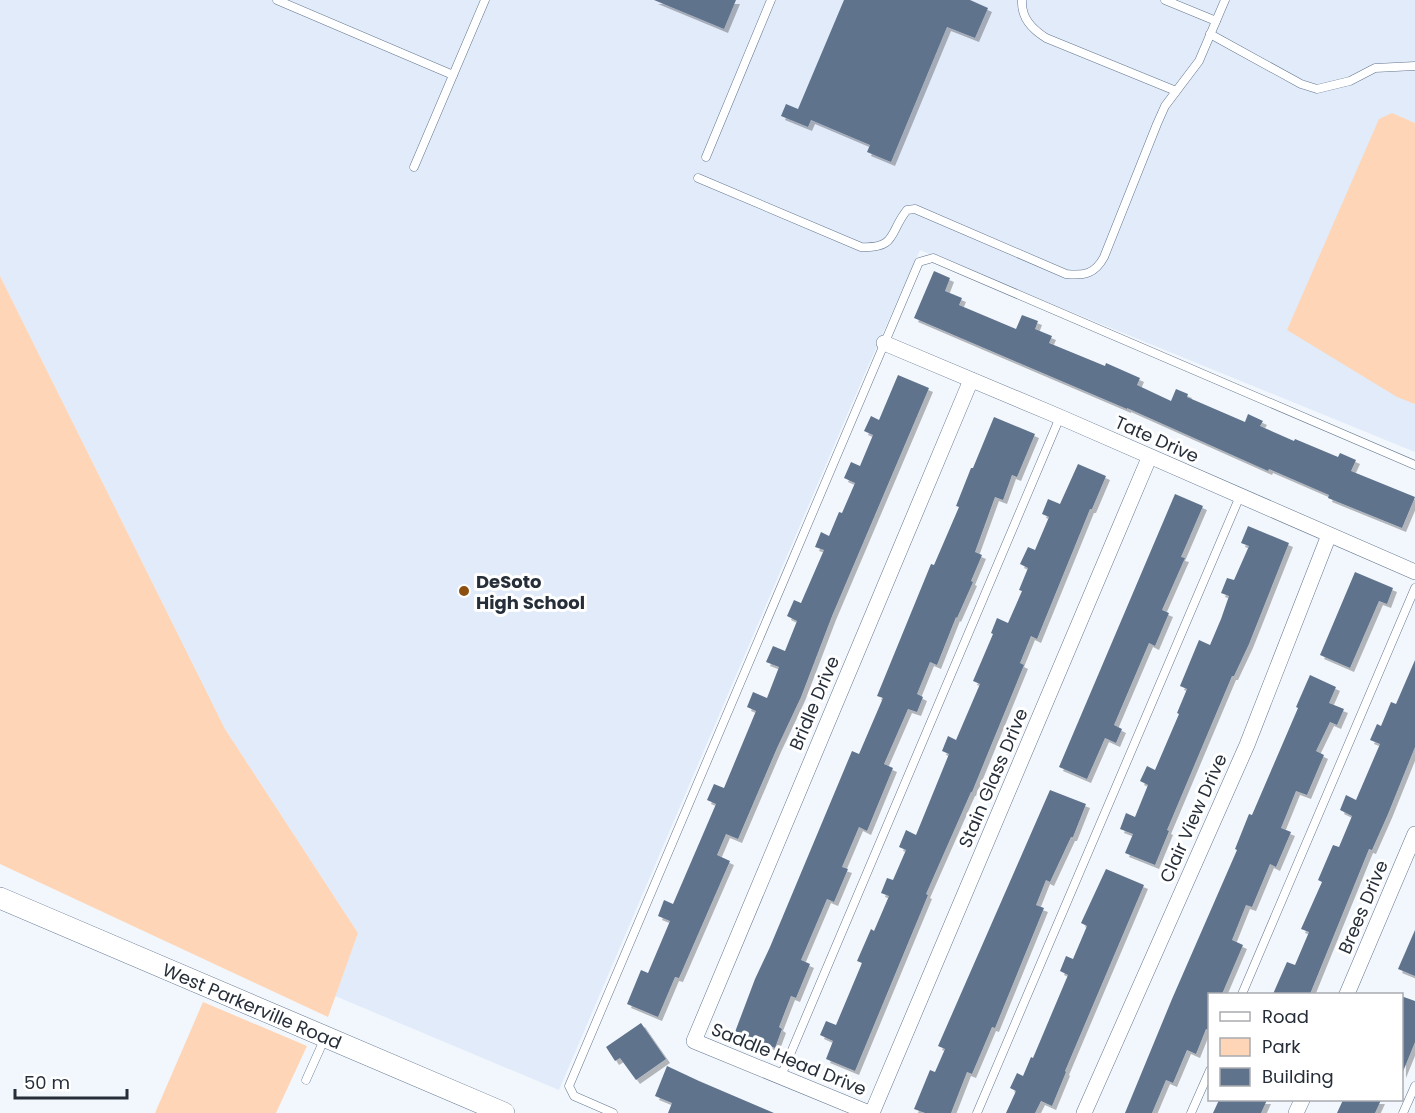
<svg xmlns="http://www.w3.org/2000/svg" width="1415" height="1113" font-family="Poppins,sans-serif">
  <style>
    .built { fill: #e1ebfa }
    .green { fill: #fed6b7 }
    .building { fill: #60738d; filter: url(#shadow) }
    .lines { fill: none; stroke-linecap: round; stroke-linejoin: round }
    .lane-casing { stroke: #62758e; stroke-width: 9 }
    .street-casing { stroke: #62758e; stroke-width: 16 }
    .secondary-casing { stroke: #62758e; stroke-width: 22 }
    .lane { stroke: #fff; stroke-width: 8 }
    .street { stroke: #fff; stroke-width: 15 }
    .secondary { stroke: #fff; stroke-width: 21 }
    .poi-dot { fill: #8c4f10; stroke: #fff; stroke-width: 2 }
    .labels { text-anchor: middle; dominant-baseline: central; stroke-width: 6; stroke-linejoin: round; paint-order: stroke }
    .street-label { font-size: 18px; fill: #262e39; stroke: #fff }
    .poi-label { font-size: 18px; font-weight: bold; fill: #262e39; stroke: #fff; text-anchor: start }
  </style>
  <defs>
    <filter id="shadow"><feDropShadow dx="4" dy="4" stdDeviation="0" flood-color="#0004"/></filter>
  </defs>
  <rect width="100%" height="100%" fill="#f2f7fd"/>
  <polygon class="built" points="0,0 1415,0 1415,452 920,250 865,373 559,1090 335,996 358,933 225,729 0,276"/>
  <g class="green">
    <polygon points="1392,113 1415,123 1415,404 1397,397 1287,330 1379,119"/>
    <polygon points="0,276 225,729 358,933 328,1017 0,864"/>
    <polygon points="203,1002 307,1046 276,1113 155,1113"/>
  </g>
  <g class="building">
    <polygon points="654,0 736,0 724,29"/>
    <polygon points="844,0 970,0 988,8 975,38 947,27 891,162 867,152 870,145 811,120 808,127 781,116 786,104 798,109"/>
    <polygon points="934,271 950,278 945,291 962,298 959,305 1016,329 1022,315 1038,321 1035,329 1052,336 1049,343 1105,366 1106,363 1140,378 1137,385 1171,401 1176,389 1188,394 1187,397 1245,422 1248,414 1263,421 1260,426 1294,441 1295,439 1338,457 1340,453 1356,460 1351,471 1415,497 1402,528 1328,498 1329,495 1269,469 1268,471 1127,408 1127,409 914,318"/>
    <polygon points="898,375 929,388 832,616 801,697 777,748 738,839 726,834 717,855 730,861 679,978 675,977 658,1017 627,1004 641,970 648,973 670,921 658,916 664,900 673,904 716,804 707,800 714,784 724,788 756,711 747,707 753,692 767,698 779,667 766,662 773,646 785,651 797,621 787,616 794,600 801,603 824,550 815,547 821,532 829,536 839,512 842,513 855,483 844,478 851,462 860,466 873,435 864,431 871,416 879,420"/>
    <polygon points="994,417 1035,434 1017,477 1012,475 1003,500 995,497 975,552 982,555 971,581 973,582 957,618 956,617 937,665 930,662 917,694 923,697 917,712 908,709 884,764 893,768 867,831 859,827 842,867 848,869 834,902 827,899 801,960 810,964 796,998 791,996 779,1027 782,1029 775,1048 735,1032 755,979 770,947 852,751 859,754 883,698 877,696 931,564 934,565 959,507 956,506 971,468 973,468"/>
    <polygon points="1078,464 1106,476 1092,509 1090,509 1037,639 1031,636 1020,663 1024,665 972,792 971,792 926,894 928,895 855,1071 826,1059 833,1041 820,1035 826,1021 836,1025 862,963 857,961 871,929 874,931 889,896 881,893 887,878 893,880 906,850 899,847 906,830 916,835 949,754 942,751 948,736 956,740 980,684 973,681 993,634 991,633 997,618 1008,623 1022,591 1019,590 1028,568 1020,564 1028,547 1035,550 1049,517 1042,514 1048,499 1060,504"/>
    <polygon points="1175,494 1203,506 1181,557 1185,558 1162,610 1169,613 1155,646 1149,643 1114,725 1122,729 1116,743 1105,738 1087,779 1059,767"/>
    <polygon points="1248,526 1289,543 1249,644 1234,676 1232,676 1167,830 1169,831 1155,865 1125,853 1133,834 1120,829 1126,813 1135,817 1148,785 1140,781 1147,766 1155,770 1179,714 1177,713 1187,689 1180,686 1199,640 1210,645 1221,619 1229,596 1221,593 1227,578 1234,580 1249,546 1241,543"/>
    <polygon points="1355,572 1393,588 1387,604 1379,601 1350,668 1320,655"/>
    <polygon points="1415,660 1415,747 1388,814 1372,850 1369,849 1310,994 1273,994 1287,962 1295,965 1309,932 1301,929 1322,882 1318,880 1333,845 1339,847 1352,816 1340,810 1346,795 1356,800 1380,744 1370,740 1377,724 1381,726 1391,702 1396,704"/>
    <polygon points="1310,675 1336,687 1329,703 1344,709 1337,725 1330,722 1316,751 1324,755 1307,795 1296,791 1281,828 1291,832 1276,867 1270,864 1252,907 1246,905 1232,940 1243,945 1222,994 1209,994 1209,1030 1206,1029 1196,1054 1187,1050 1173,1083 1166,1080 1152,1113 1125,1113 1172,999 1237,850 1235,849 1249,814 1252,815 1298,708 1296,707"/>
    <polygon points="1050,790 1086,804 1073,837 1071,837 1050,882 1046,880 1036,905 1044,908 995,1028 992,1027 972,1074 967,1072 951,1113 925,1113 914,1109 930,1070 935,1072 945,1049 938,1046"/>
    <polygon points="1106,869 1144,885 1065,1071 1066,1072 1052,1106 1041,1101 1035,1113 1006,1113 1016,1091 1010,1088 1017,1073 1023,1076 1031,1057 1033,1058 1068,975 1060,971 1066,956 1073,959 1087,926 1081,923"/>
    <polygon points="1415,930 1415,976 1398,969"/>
    <polygon points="1401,996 1415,1001 1415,1042 1402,1074"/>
    <polygon points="641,1023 666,1059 636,1080 620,1058 615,1061 606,1047"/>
    <polygon points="667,1066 699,1081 774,1113 668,1113 672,1103 655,1096"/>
    <polygon points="1219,1100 1267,1100 1261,1113 1213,1113"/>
    <polygon points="1343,1100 1381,1100 1375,1113 1337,1113"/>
  </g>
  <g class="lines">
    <g class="lane-casing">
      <g id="lane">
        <polyline points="277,0 453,75"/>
        <path d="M 1022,0 C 1021,18 1032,29 1046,38 L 1176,91"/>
        <polyline points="1165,0 1216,21"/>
        <polyline points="1210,34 1301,84 1317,89 1350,81 1375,68 1415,66"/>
        <polyline points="706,157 771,0"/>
        <polyline points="414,167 485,0"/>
        <path d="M 698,178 L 861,247 C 897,249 889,232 907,210 L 915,209 L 1066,274 C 1084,276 1095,274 1104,257 L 1157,124 L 1165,106 L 1199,61 L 1225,0"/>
        <polyline points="1242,994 1415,588"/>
        <polyline points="781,1076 1060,417"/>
        <polyline points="306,1080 324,1040"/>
        <polyline points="613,1113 574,1096 569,1086 919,262 933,258 1415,465"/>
        <polyline points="977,1113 1240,496"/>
        <polyline points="1191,1113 1210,1070"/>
        <polyline points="1403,1113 1415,1086"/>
      </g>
    </g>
    <g class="street-casing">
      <g id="street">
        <polyline points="884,343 1060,417 1415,572"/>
        <polyline points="1347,994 1415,834"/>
        <polyline points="869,1113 694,1041 971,380"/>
        <polyline points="872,1113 1149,458"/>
        <polyline points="1084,1113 1247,745 1329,535"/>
        <polyline points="1296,1113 1302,1100"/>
      </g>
    </g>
    <g class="secondary-casing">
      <polyline id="secondary" points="0,898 504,1113"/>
    </g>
    <use href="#lane" class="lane"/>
    <use href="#street" class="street"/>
    <use href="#secondary" class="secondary"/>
  </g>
  <circle class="poi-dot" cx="464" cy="591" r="6"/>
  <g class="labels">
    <g class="street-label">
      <text transform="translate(1157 439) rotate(24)">Tate Drive</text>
      <text transform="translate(814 703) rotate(-67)">Bridle Drive</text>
      <text transform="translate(993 778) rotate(-67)">Stain Glass Drive</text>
      <text transform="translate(1193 818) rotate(-66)">Clair View Drive</text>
      <text transform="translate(1363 907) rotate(-67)">Brees Drive</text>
      <text transform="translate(252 1006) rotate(23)">West Parkerville Road</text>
      <text transform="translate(789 1059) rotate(22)">Saddle Head Drive</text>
    </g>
    <g class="poi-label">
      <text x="476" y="581">DeSoto<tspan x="476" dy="21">High School</tspan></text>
    </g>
  </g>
  <rect x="1208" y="993" width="195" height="108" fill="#ffffff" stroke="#a8abb0" stroke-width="1.5"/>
  <rect x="1220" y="1012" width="30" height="9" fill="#ffffff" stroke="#a8abb0" stroke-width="1.5"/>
  <text x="1262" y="1023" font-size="18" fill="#262e39">Road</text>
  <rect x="1220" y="1038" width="30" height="18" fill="#fed6b7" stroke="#a8abb0" stroke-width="1.5"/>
  <text x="1262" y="1053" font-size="18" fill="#262e39">Park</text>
  <rect x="1220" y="1068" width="30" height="18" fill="#60738d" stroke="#a8abb0" stroke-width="1.5"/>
  <text x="1262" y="1083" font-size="18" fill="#262e39">Building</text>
  <path d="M15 1089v9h112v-9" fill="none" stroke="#262e39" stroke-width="3"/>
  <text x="24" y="1089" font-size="18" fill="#262e39" stroke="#ffffff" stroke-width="4.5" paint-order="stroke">50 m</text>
</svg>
